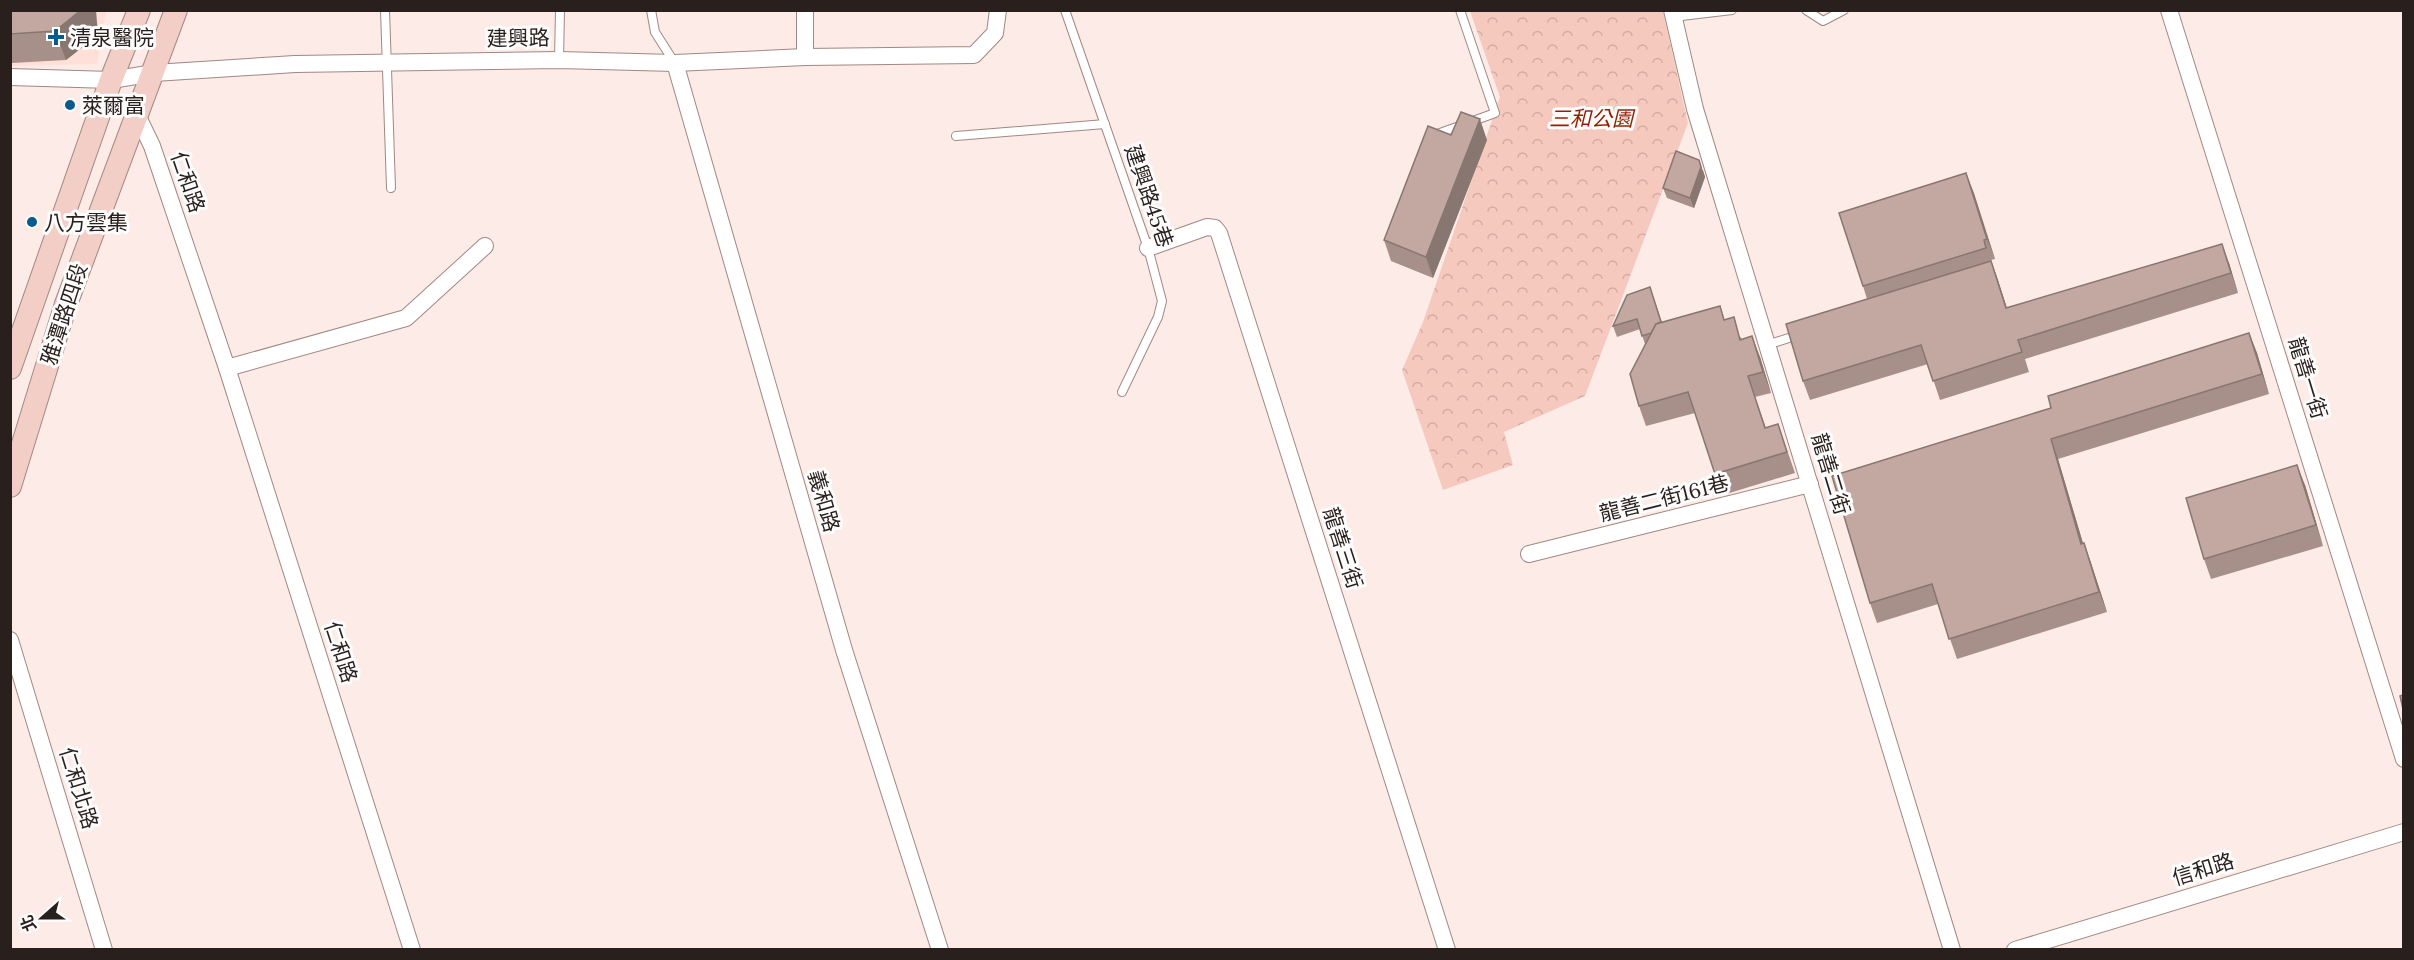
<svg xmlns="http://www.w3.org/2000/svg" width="2414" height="960" font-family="Lora,'Noto Sans TC',serif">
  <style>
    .built { fill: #fee0d9 }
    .park { fill: url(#park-crowns) }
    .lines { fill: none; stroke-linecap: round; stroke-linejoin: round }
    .lane-casing { stroke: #a28882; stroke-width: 10 }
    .street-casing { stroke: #a28882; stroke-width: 18 }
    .secondary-casing { stroke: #a28882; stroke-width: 24 }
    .lane { stroke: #fff; stroke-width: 8 }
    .street { stroke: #fff; stroke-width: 16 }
    .secondary { stroke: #f3cec6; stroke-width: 22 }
    .wall { fill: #a8908a }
    .shaded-wall { fill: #887671 }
    .building { fill: #c3a8a1; stroke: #887671; stroke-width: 1.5 }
    .poi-dot { fill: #075b8d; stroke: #fcfcfc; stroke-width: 2 }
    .labels { text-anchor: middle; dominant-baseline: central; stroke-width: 6; stroke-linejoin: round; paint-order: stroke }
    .poi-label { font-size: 21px; fill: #291f1c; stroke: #fcfcfc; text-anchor: start }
    .street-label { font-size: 21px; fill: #291f1c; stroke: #fcfcfc }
    .park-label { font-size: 21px; font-style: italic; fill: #931f03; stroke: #fcfcfc }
  </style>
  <defs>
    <pattern id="park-crowns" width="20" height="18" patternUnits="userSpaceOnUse" patternTransform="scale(1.5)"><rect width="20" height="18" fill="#f5c9be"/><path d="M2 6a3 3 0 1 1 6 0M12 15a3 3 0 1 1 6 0" fill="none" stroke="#d2aca3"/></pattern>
  </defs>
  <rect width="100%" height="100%" fill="#fcebe6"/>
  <polygon class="built" points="10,11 106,11 97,64 11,66"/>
  <polygon class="park" points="1470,11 1663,11 1688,123 1585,396 1504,432 1513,465 1443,490 1402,370 1423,322 1500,97"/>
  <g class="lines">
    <g class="lane-casing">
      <g id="lane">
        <polyline points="385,10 391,188"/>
        <polyline points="651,10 655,32 674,62"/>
        <polyline points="1065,10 1148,248 1162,301 1158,317 1122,392"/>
        <polyline points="1806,10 1823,21 1844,10"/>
        <polyline points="1673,17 1732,10"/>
        <polyline points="559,60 560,10"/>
        <polyline points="956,136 1105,124"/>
        <polyline points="1432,136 1495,113 1460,10"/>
        <polyline points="1767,345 1798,335"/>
      </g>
    </g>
    <g class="street-casing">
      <g id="street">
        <polyline points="1672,10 1695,109 1952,950"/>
        <polyline points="2169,10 2404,759"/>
        <polyline points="805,57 805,10"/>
        <polyline points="675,63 844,650 940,950"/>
        <polyline points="10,77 111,80 154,73 295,64 559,60 675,63 805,57 974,55 995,33 998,10"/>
        <polyline points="137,115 152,146 227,368 412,950"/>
        <polyline points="1148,248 1207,227 1215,228 1219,233 1447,950"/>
        <polyline points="227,368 406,318 485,246"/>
        <polyline points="1529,554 1810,484"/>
        <polyline points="10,640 104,950"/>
        <polyline points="2015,950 2404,832"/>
      </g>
    </g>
    <g class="secondary-casing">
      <g id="secondary">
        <polyline points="10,368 111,80 139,10"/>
        <polyline points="10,486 66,304 176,10"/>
      </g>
    </g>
    <use href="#lane" class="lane"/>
    <use href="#street" class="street"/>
    <use href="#secondary" class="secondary"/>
  </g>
  <g class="wall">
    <polygon points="10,10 98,35 66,60 12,63 10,60"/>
    <polygon points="1451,135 1487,140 1433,278 1391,261 1384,240"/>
    <polygon points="1703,170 1705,177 1694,208 1667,198 1663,188"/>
    <polygon points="1966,173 1995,259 1991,260 2007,308 2229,263 2238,293 2025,359 2029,372 1940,400 1928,364 1810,400 1803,381 1867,299 1863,286"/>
    <polygon points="1650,287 1662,322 1725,319 1742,339 1760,357 1771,393 1755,397 1766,428 1778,424 1795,473 1723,495 1695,413 1646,426 1639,406 1645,344 1640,329 1617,337 1613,326"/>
    <polygon points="2249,333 2257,353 2269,394 2058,459 2083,543 2084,543 2091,563 2107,612 1957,659 1938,604 1877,623 1870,603 2051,408"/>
    <polygon points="2305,485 2323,546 2211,579 2204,559"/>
  </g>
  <g class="shaded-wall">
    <polygon points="81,10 96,10 98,35 66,60 55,31"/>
    <polygon points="1480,119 1487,140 1433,278 1426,257"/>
    <polygon points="1699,160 1705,177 1694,208 1690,198"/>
    <polygon points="1966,173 1974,193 1995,259 1987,239"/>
    <polygon points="2222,244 2229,263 2238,293 2231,273"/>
    <polygon points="1991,261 1998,280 2013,328 2006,308"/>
    <polygon points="2249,333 2257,353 2269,394 2262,374"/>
    <polygon points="1752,336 1760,357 1771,393 1763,372"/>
    <polygon points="2051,439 2058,459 2089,564 2081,544"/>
    <polygon points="2297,465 2305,485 2323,546 2316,525"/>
    <polygon points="2084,543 2091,563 2107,612 2099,592"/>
  </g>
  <g class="building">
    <polygon points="10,10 81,10 55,31 10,34"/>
    <polygon points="1461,112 1480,119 1426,257 1384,240 1428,126 1451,135"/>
    <polygon points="1676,151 1699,160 1701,167 1690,198 1663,188"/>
    <polygon points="1966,173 1987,239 1984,240 1986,248 1863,286 1839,213"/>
    <polygon points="2222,244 2231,273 2018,340 2022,352 1933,381 1921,345 1803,381 1786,324 1991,261 2006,308"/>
    <polygon points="1650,287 1661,322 1656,324 1651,333 1642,336 1637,319 1613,326 1627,295"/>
    <polygon points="1720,306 1724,320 1734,317 1740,340 1752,336 1763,372 1748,376 1765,428 1778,424 1787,452 1715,474 1688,392 1639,406 1630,374 1656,324"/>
    <polygon points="2249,333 2262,374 2051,439 2081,544 2084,543 2099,592 1949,639 1932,584 1870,603 1832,476 2051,408 2048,396"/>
    <polygon points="2297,465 2316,525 2204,559 2186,498"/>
    <polygon points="2403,695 2403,709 2400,696"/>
  </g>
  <g class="poi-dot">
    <path d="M53 28h6v6h6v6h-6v6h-6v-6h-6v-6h6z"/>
    <circle cx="70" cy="105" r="6"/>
    <circle cx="32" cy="222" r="6"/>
  </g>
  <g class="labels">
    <g class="poi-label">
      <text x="70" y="37">清泉醫院</text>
      <text x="82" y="105">萊爾富</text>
      <text x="44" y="222">八方雲集</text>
    </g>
    <g class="street-label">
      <text transform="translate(518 38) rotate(-1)">建興路</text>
      <text transform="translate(188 182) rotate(71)">仁和路</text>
      <text transform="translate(1149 196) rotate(71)">建興路45巷</text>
      <text transform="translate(64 314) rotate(-72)">雅潭路四段</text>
      <text transform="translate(2308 378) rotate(73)">龍善一街</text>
      <text transform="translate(1831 474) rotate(73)">龍善二街</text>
      <text transform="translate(1664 498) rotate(-14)">龍善二街161巷</text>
      <text transform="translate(824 501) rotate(74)">義和路</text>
      <text transform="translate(1343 548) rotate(72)">龍善三街</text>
      <text transform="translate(341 652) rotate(72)">仁和路</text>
      <text transform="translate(79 788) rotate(73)">仁和北路</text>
      <text transform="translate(2203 869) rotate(-17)">信和路</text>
    </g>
    <g class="park-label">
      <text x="1591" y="118">三和公園</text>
    </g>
  </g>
  <rect width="2414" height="960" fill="none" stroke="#291f1c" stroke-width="24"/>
  <g transform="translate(42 918) rotate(249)" stroke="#fcfcfc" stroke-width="4.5" paint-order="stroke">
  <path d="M0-4.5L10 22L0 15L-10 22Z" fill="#291f1c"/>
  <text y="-9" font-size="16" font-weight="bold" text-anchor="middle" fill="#291f1c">北</text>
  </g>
</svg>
